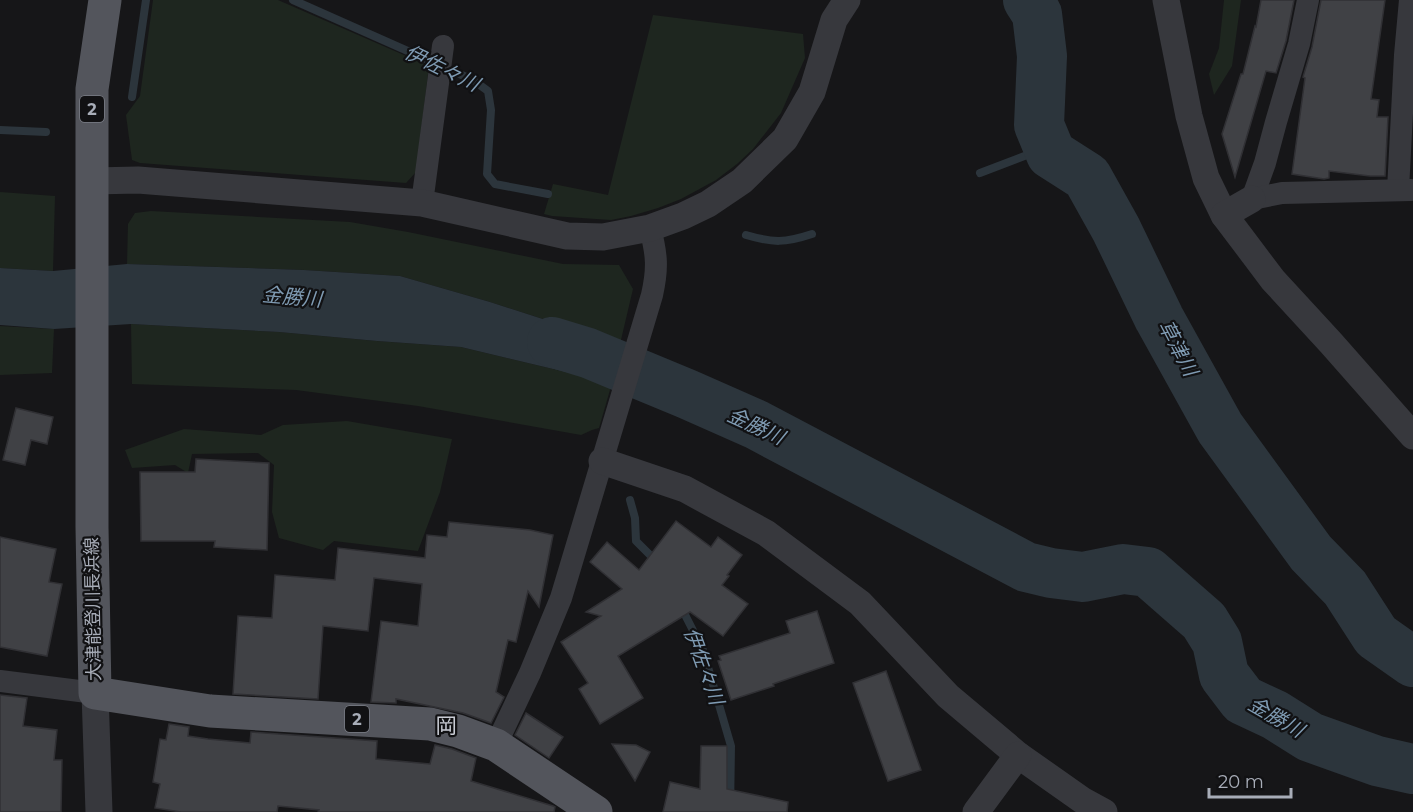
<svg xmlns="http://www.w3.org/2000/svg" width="1413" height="812" font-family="Montserrat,'Noto Sans JP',sans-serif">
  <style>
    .green { fill: #1e261f }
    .water { fill: #2c353c }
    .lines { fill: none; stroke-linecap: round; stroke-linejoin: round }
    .stream { stroke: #2c353c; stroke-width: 8 }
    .river { stroke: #2c353c; stroke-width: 50 }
    .building { fill: #404145; stroke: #303034; stroke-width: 1.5 }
    .minor { stroke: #37383d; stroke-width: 22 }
    .tertiary { stroke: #37383d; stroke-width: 27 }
    .primary { stroke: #53555c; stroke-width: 33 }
    .labels { text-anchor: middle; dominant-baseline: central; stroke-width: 4.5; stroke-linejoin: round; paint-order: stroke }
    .shield { fill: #111113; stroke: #7b7e86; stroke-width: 1.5 }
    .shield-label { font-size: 16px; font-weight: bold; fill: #a8adb8 }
    .street-label { font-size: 18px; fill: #a8adb8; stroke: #111113 }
    .water-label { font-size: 20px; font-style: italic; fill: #7f9bb3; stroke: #111113 }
    .quarter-label { font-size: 21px; fill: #c9ccd4; stroke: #111113 }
  </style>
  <rect width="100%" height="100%" fill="#161618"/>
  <g class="green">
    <polygon points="153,0 278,0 429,66 416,172 406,183 140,163 132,160 126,115 140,96"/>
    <polygon points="1224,0 1241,0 1232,66 1214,95 1209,74 1219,48"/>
    <polygon points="653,15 803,34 805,58 781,113 753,149 737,164 716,180 681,199 658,208 631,216 611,220 552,216 544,214 553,184 608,195"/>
    <polygon points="0,192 55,196 53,271 0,268"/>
    <polygon points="151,211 350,222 408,232 563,264 619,265 633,289 620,344 490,302 400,276 304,270 127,264 128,224 135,213"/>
    <polygon points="131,324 279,332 377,341 461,347 612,383 599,428 592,430 581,435 418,406 296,390 132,384"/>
    <polygon points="0,326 54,329 52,373 0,375"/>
    <polygon points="347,421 452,439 440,492 418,551 334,541 323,550 279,538 272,512 274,465 258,453 192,454 188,473 175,465 132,468 125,450 184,429 261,435 283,425"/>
  </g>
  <polygon class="water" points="127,264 304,270 400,276 490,302 620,344 612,383 461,347 377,341 279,332 131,324 54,329 0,325 0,268 53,271"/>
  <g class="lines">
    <g class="stream">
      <polyline points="293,0 473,80 488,91 491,110 487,174 495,184 548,194"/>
      <polyline points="132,97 146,0"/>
      <polyline points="0,130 46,132"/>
      <polyline points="980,173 1040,150 1051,154"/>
      <path d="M 746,235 C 773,243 785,243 812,234"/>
      <polyline points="630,500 635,518 636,541 657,562"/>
      <polyline points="680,605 703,650 731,746 730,812"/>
    </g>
    <g class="river">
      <polyline points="1028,0 1037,14 1042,56 1039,125 1051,154 1087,177 1116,229 1159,318 1220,428 1311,553 1345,588 1376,636 1413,662"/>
      <polyline points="552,342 588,353 687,394 757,425 1026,567 1051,573 1083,577 1123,569 1148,572 1204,621 1217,642 1224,675 1243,700 1275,715 1310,737 1377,761 1413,769"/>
    </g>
  </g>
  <g class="building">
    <polygon points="1261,0 1294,0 1286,41 1276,73 1266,71 1235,177 1222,134 1241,74 1243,74 1255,26 1256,27"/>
    <polygon points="1321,0 1385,0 1371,99 1379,100 1377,117 1388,117 1385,176 1370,176 1329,171 1329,178 1324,179 1292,174 1303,93 1305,78 1303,77 1312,47"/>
    <polygon points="16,408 53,417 47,444 31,440 25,465 3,460"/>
    <polygon points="196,459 269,463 267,550 214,547 215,541 141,541 140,472 195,472"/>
    <polygon points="676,521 711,547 718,537 742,555 727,575 729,576 722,585 748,604 723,636 690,612 618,656 643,698 600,724 579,689 588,683 561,642 601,616 586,612 622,589 590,562 607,542 639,570"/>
    <polygon points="449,522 530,530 553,535 539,607 528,591 516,642 508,640 496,692 504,697 491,723 463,713 396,699 396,703 371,702 381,621 418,626 422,584 374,578 368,631 323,626 318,699 233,694 238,616 272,618 275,575 335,580 338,548 425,558 427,535 447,537"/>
    <polygon points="0,537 56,549 49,582 62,584 47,656 0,647"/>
    <polygon points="817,611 834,663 773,684 774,686 731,700 718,661 721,660 719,656 790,633 786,621"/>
    <polygon points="886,671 921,770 888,781 853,683"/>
    <polygon points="0,695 27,698 23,726 57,730 54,760 62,760 61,812 0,812"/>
    <polygon points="526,713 563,737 549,758 515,735"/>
    <polygon points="169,724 189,727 188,736 208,739 250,743 251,732 377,741 376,759 430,764 435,745 452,749 476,758 471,781 553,806 555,807 554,812 318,812 319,810 278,806 277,812 181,812 155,808 160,784 153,782 160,739 166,740"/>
    <polygon points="612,744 636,745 650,752 635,781"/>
    <polygon points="701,746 727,746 727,789 788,802 787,812 663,812 670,782 700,789"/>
  </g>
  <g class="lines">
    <g class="minor">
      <polyline points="1398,190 1405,55 1410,0"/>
      <polyline points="1252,199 1265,163 1276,122 1299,44 1308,0"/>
      <polyline points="1252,199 1282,193 1411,190"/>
      <polyline points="422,203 443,46"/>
      <polyline points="0,681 95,693"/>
      <path d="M 496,745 L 530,673 L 561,598 L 652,295 C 658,268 657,255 650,228"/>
    </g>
    <g class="tertiary">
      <polyline points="1166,0 1189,116 1206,178 1224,215"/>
      <polyline points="93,181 138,180 422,203 567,236 603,237 650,228 683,216 708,204 742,181 785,139 812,92 834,20 847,0"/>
      <polyline points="1252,199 1224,215 1273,280 1331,343 1413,436"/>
      <polyline points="602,461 685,489 766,533 860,603 948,696 1018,755 1082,800 1104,812"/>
      <polyline points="95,693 99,812"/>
      <polyline points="976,812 1018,755"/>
    </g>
    <polyline class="primary" points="105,0 92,89 92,527 95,693 210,711 430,724 458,731 496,745 596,812"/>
  </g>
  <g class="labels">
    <g class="shield">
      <rect x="80" y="96" width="24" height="26" rx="4.5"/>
      <rect x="345" y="706" width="24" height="26" rx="4.5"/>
    </g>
    <g class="shield-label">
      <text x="92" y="109">2</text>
      <text x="357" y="719">2</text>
    </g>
    <g class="street-label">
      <text transform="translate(93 609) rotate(-91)">大津能登川長浜線</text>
    </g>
    <g class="water-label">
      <text transform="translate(442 68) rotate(26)">伊佐々川</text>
      <text transform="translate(292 297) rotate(5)">金勝川</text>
      <text transform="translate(1178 348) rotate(62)">草津川</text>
      <text transform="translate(756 426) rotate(25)">金勝川</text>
      <text transform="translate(704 666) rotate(70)">伊佐々川</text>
      <text transform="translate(1276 717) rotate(30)">金勝川</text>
    </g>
    <g class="quarter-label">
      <text x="446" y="725">岡</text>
    </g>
  </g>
  <path d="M1209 788v9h82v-9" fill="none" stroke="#a8adb8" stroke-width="3"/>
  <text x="1218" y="788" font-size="18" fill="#a8adb8" stroke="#111113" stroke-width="4.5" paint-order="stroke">20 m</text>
</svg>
